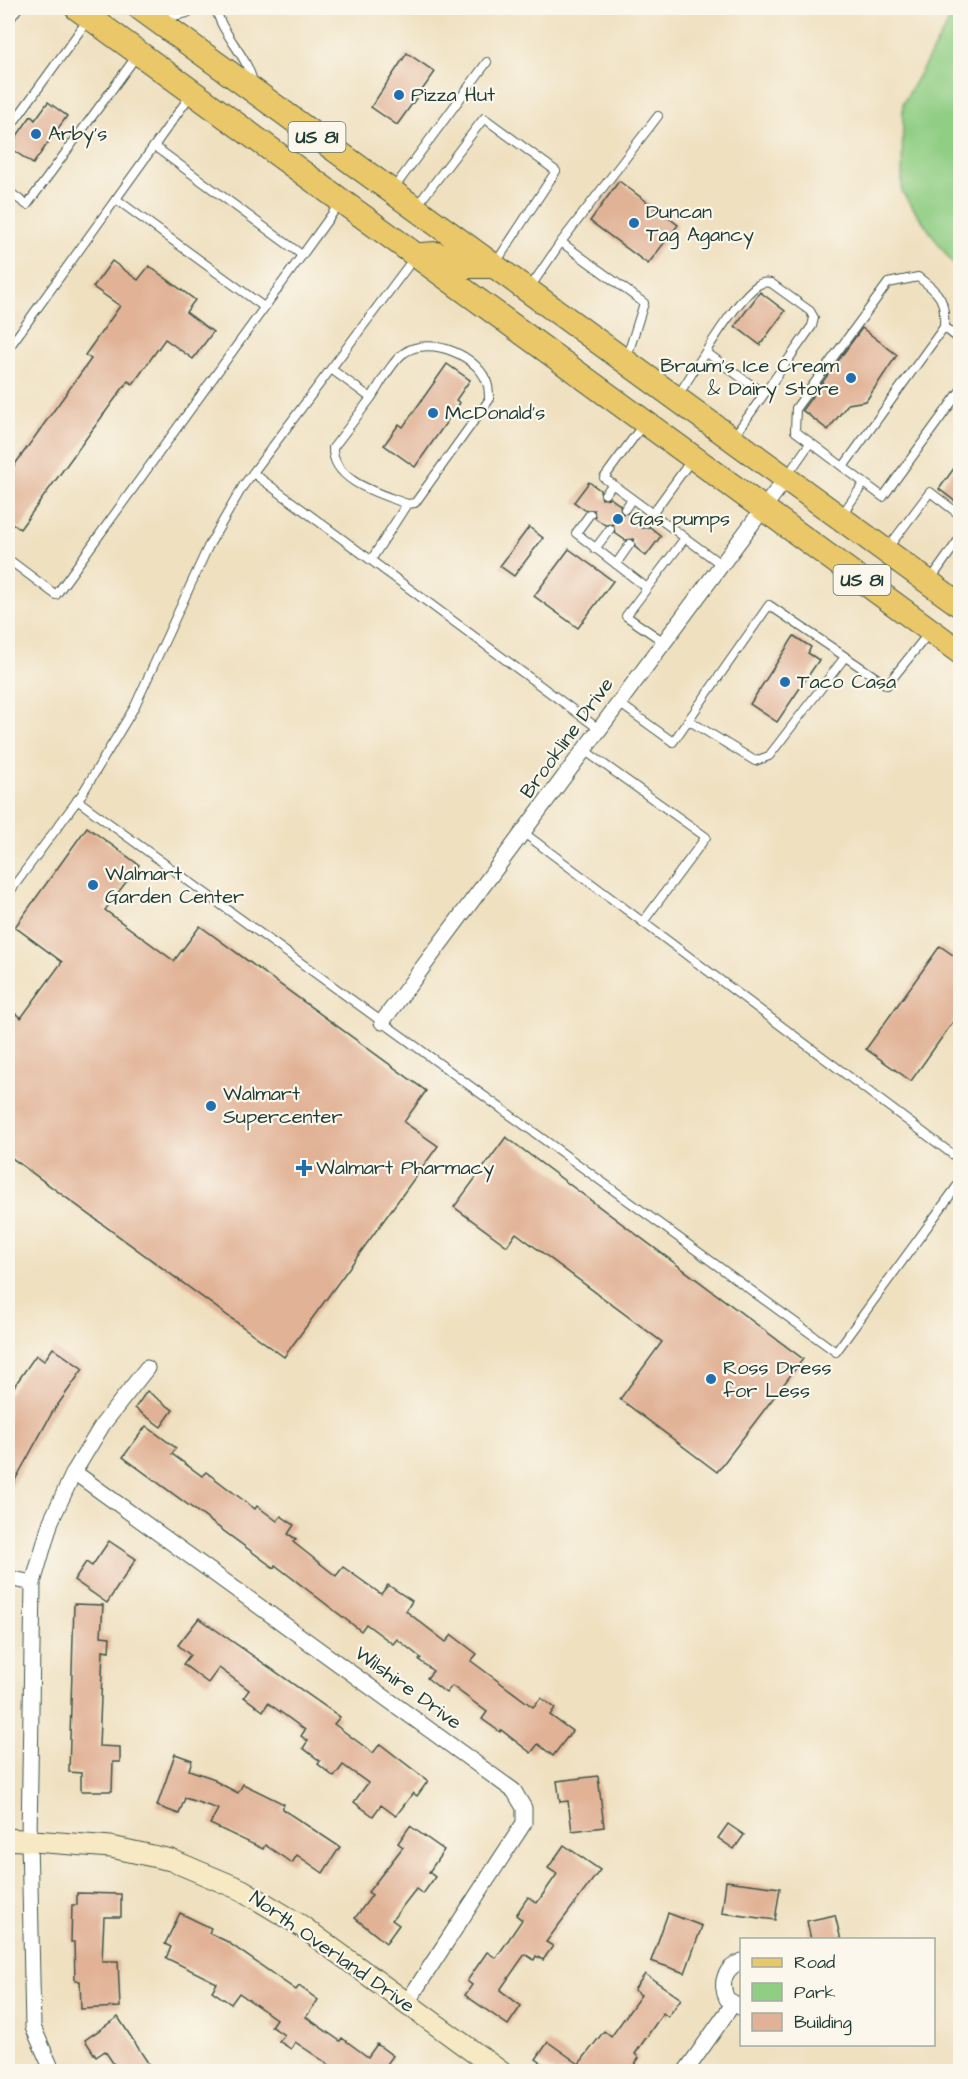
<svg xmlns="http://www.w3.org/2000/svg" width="968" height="2079" font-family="'Architects Daughter',sans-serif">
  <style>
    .green { fill: #90ce84; stroke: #58865c; stroke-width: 1.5 }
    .building { fill: #e1b296 }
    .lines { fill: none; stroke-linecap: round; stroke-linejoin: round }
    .lane-casing { stroke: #3e5549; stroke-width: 10 }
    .street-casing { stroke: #3e5549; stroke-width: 17 }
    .secondary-casing { stroke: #3e5549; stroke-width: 23 }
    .primary-casing { stroke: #3e5549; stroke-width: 26 }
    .lane { stroke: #fff; stroke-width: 8 }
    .street { stroke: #fff; stroke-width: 15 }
    .secondary { stroke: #f7e9c3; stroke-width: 21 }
    .primary { stroke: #eac769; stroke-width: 24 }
    .poi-dot { fill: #1f6fb2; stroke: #fbf7ec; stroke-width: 2 }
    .labels { text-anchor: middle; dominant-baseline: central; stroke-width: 4.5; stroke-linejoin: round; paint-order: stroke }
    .shield { fill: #fbf7ec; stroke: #61756b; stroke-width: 1.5 }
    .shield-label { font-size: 18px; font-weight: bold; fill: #1f3d34 }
    .poi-label { font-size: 20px; fill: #1f3d34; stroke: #fbf7ec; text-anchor: start }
    .street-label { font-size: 20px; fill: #1f3d34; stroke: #fbf7ec }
  </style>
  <rect width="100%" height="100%" fill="#fbf7ec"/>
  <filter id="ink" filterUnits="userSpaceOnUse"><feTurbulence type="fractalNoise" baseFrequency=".0167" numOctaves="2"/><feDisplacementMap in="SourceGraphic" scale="12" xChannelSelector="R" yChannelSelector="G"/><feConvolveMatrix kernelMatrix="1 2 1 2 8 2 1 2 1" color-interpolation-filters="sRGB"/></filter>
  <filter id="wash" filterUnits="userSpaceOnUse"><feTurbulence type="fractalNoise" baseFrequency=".008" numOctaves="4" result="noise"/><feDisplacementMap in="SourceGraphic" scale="24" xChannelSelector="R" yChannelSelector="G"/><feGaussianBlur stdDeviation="1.35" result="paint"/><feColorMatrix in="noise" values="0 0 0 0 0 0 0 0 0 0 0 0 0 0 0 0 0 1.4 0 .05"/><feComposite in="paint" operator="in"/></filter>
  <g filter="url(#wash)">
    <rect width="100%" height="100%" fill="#efe0c0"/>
    <polygon class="green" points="957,8 960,8 960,274 902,192 903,103"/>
    <g id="blocks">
      <g class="building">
        <polygon points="407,53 435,72 397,125 371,107"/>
        <polygon points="48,102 67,116 33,164 9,147 31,116 35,120"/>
        <polygon points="619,181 678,225 648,264 590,221"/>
        <polygon points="112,261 138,280 149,266 195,300 186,312 213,332 193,359 165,339 133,384 128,381 20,529 8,520 8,474 91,359 85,355 120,306 93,287"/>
        <polygon points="760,292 785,311 760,345 735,326"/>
        <polygon points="862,328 897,355 866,401 848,404 828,430 802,410"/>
        <polygon points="447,364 470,380 456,400 460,403 415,467 384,445 399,424 403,427"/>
        <polygon points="960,460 960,505 939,489"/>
        <polygon points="589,482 600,490 602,499 610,498 620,505 621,514 630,513 640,520 641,528 650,527 661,536 646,556 635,547 634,539 625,540 615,533 613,524 605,525 595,518 594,510 585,510 574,502"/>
        <polygon points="529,527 543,538 514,576 500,566"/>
        <polygon points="569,549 613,581 578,628 534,596"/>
        <polygon points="794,636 811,647 808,653 819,660 777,722 750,704"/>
        <polygon points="87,827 139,865 105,910 174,961 200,926 426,1091 404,1122 438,1146 284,1357 8,1155 8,1008 21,1018 62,962 15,927"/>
        <polygon points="940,946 960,960 960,1012 911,1081 866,1049"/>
        <polygon points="506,1137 803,1359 717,1472 620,1399 662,1342 516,1233 507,1246 454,1207"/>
        <polygon points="53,1348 83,1369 52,1413 8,1493 8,1395 36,1355 44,1361"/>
        <polygon points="147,1391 173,1410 161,1427 135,1408"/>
        <polygon points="146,1426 176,1448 172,1454 202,1476 206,1472 255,1509 257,1506 277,1521 281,1516 294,1525 288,1534 296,1539 293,1542 336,1576 343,1567 381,1594 388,1585 412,1601 406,1611 446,1642 452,1635 477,1654 471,1661 533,1707 541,1698 555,1708 550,1715 572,1731 553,1756 538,1744 531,1753 501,1730 500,1732 482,1719 487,1712 452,1686 446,1693 427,1678 433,1671 419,1660 421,1658 397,1639 393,1644 366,1624 361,1631 275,1565 274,1568 123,1457"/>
        <polygon points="109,1541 136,1559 107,1603 74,1580 86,1562 92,1566"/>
        <polygon points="74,1604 103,1605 101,1636 110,1637 109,1651 103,1650 99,1746 120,1747 120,1762 113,1762 112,1791 81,1791 81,1773 69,1772"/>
        <polygon points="199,1618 340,1717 334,1724 373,1753 380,1744 428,1781 417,1796 413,1793 396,1816 381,1805 373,1816 354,1802 368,1783 343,1765 334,1777 318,1764 320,1761 303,1748 308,1741 301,1736 305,1730 268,1703 263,1711 244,1697 249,1690 219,1668 208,1683 183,1664 190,1655 178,1645"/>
        <polygon points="175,1754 192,1760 189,1770 215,1779 215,1781 238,1793 243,1784 284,1804 282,1809 340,1847 323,1873 297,1855 292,1863 265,1845 263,1849 210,1824 218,1809 185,1798 179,1814 157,1806"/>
        <polygon points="598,1776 604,1827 572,1831 568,1801 560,1802 557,1781"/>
        <polygon points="728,1824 744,1835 734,1849 718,1838"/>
        <polygon points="410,1826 444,1850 429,1872 435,1877 423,1894 416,1889 392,1920 399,1925 386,1943 355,1918 372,1895 368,1892 403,1847 398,1843"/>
        <polygon points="564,1845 600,1870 546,1942 553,1946 543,1960 536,1956 534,1960 525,1954 500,1990 521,2006 508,2025 465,1995 472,1985 467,1981 487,1952 496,1958 522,1920 516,1915 528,1897 537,1903 557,1874 548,1868"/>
        <polygon points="726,1881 780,1888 775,1920 722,1913"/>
        <polygon points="77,1893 121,1894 121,1917 104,1917 102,1961 118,1961 120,2007 81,2009 80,1981 75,1981 74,1942 71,1942 72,1905 77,1905"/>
        <polygon points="180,1913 211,1928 209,1933 226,1941 296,1990 299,1986 318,2000 306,2017 340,2041 342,2038 368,2057 377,2044 393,2056 384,2068 389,2072 340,2072 295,2042 291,2049 279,2041 284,2035 271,2026 276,2019 239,1993 231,2004 212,1991 217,1983 166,1958 171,1947 165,1944"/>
        <polygon points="668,1913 702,1926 685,1973 651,1961"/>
        <polygon points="835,1915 841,1940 811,1940 807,1921"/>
        <polygon points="645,1974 681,1999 668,2017 663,2013 635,2054 639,2058 629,2072 554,2072 536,2059 548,2042 579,2064 604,2031 611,2037 641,1995 634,1990"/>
        <polygon points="118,2017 154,2072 119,2072 105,2051 96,2057 85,2040"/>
      </g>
    </g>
  </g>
  <g filter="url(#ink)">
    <use href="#blocks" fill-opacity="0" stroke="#3e5549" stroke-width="1.5"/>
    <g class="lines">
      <g class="lane-casing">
        <g id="lane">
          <path d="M 216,8 C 221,34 246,53 253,82"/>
          <polyline points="164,18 187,13 196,8"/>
          <polyline points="8,22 18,8"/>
          <polyline points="8,130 87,21"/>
          <polyline points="154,146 302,255"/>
          <polyline points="394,188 487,62"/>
          <polyline points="8,191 27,205 138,54"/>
          <polyline points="116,199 264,307"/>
          <polyline points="416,207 484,118 556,171 495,264"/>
          <polyline points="561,242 658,116"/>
          <path d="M 918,277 C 940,293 946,300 944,327 L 843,467 L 795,431 L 796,408 L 888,283 Z"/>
          <polyline points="529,289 561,242 644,303 627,357"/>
          <polyline points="944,327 960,340"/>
          <polyline points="8,349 190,96"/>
          <polyline points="707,353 764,394"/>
          <path d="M 331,369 L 371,398 L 333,448 C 332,482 382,494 407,504 L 415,503 L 489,400 C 489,396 489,391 488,386 C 481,356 430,335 404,353 C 393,360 379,386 371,398"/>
          <path d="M 677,397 C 695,370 734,301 758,285 C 762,282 766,282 771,283 L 810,311 L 814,318 L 812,326 L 733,438"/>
          <polyline points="642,426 604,478 722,565"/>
          <polyline points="843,467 883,497 960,391"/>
          <polyline points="253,473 599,729"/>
          <polyline points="787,476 810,443"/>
          <polyline points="605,494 613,484"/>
          <polyline points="625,509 632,499"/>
          <polyline points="590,514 576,533 647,588"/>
          <polyline points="841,516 864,483"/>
          <polyline points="645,524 692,459"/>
          <polyline points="595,549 610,529"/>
          <polyline points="887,549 930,492 960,515"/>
          <polyline points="8,559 56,595 340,203"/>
          <polyline points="371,560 407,504"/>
          <polyline points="616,564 630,544"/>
          <polyline points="931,579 960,538"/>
          <polyline points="664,642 626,616 685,538"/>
          <polyline points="619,703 673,742 769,605 887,685 928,634"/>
          <polyline points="688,720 755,761 769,756 845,657"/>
          <polyline points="584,750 706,837 643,922"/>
          <polyline points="77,800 836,1352 960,1182"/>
          <polyline points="524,833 960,1160"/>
          <polyline points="8,894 82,794 134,708 208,547 243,486 414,258"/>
        </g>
      </g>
      <g class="street-casing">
        <g id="street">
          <polyline points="382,1022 786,478"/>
          <polyline points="74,1472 514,1791 524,1808 524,1823 406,2004"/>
          <polyline points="8,1578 33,1583"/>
          <path d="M 742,1961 C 725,1968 719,1982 727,1999 L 742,2008"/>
          <polyline points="53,2072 33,2027 29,1838 33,1583 51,1521 74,1472 103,1424 147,1368"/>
          <polyline points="685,2072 733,2004"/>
        </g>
      </g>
      <g class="secondary-casing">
        <polyline id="secondary" points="8,1839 111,1847 171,1860 242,1890 300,1925 501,2072"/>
      </g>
      <g class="primary-casing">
        <g id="primary">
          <polyline points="77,8 960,652"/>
          <polyline points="140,8 960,605"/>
          <polyline points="421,255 436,254 466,266 494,266"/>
        </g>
      </g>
      <use href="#lane" class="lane"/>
      <use href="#street" class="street"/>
      <use href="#secondary" class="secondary"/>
      <use href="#primary" class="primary"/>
    </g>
  </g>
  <g class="poi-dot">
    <circle cx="399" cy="95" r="6"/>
    <circle cx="36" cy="134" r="6"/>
    <circle cx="634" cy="223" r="6"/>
    <circle cx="851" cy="378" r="6"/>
    <circle cx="433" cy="413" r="6"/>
    <circle cx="618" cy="519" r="6"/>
    <circle cx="785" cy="682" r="6"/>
    <circle cx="93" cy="885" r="6"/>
    <circle cx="211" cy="1106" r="6"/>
    <path d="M301 1159h6v6h6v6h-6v6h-6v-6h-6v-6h6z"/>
    <circle cx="711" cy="1379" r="6"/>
  </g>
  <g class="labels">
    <g class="shield">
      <rect x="288.5" y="122" width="57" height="30" rx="4.5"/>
      <rect x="833.5" y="565" width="57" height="30" rx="4.5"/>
    </g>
    <g class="shield-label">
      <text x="317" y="137">US 81</text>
      <text x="862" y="580">US 81</text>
    </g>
    <g class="poi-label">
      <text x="411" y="95">Pizza Hut</text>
      <text x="48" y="134">Arby's</text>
      <text x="646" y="212">Duncan<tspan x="646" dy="23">Tag Agancy</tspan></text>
      <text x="839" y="366" text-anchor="end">Braum's Ice Cream<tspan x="839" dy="23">&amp; Dairy Store</tspan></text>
      <text x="445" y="413">McDonald's</text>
      <text x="630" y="519">Gas pumps</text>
      <text x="797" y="682">Taco Casa</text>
      <text x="105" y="874">Walmart<tspan x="105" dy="23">Garden Center</tspan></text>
      <text x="223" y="1094">Walmart<tspan x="223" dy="23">Supercenter</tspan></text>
      <text x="316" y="1168">Walmart Pharmacy</text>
      <text x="723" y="1368">Ross Dress<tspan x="723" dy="23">for Less</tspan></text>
    </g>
    <g class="street-label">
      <text transform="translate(567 738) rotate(-54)">Brookline Drive</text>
      <text transform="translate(408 1688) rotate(36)">Wilshire Drive</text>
      <text transform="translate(332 1952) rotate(35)">North Overland Drive</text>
    </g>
  </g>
  <rect width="968" height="2079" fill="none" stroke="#fbf7ec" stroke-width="30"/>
  <rect x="740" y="1938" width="195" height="108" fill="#fbf7ec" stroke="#a3ada2" stroke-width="1.5"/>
  <rect x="752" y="1958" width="30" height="9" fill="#eac769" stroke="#a3ada2" stroke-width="1.5"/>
  <text x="794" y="1968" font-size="18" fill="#1f3d34">Road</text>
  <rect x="752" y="1983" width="30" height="18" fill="#90ce84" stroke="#a3ada2" stroke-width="1.5"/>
  <text x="794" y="1998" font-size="18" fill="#1f3d34">Park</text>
  <rect x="752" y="2013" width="30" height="18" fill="#e1b296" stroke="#a3ada2" stroke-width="1.5"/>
  <text x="794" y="2028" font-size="18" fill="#1f3d34">Building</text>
</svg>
